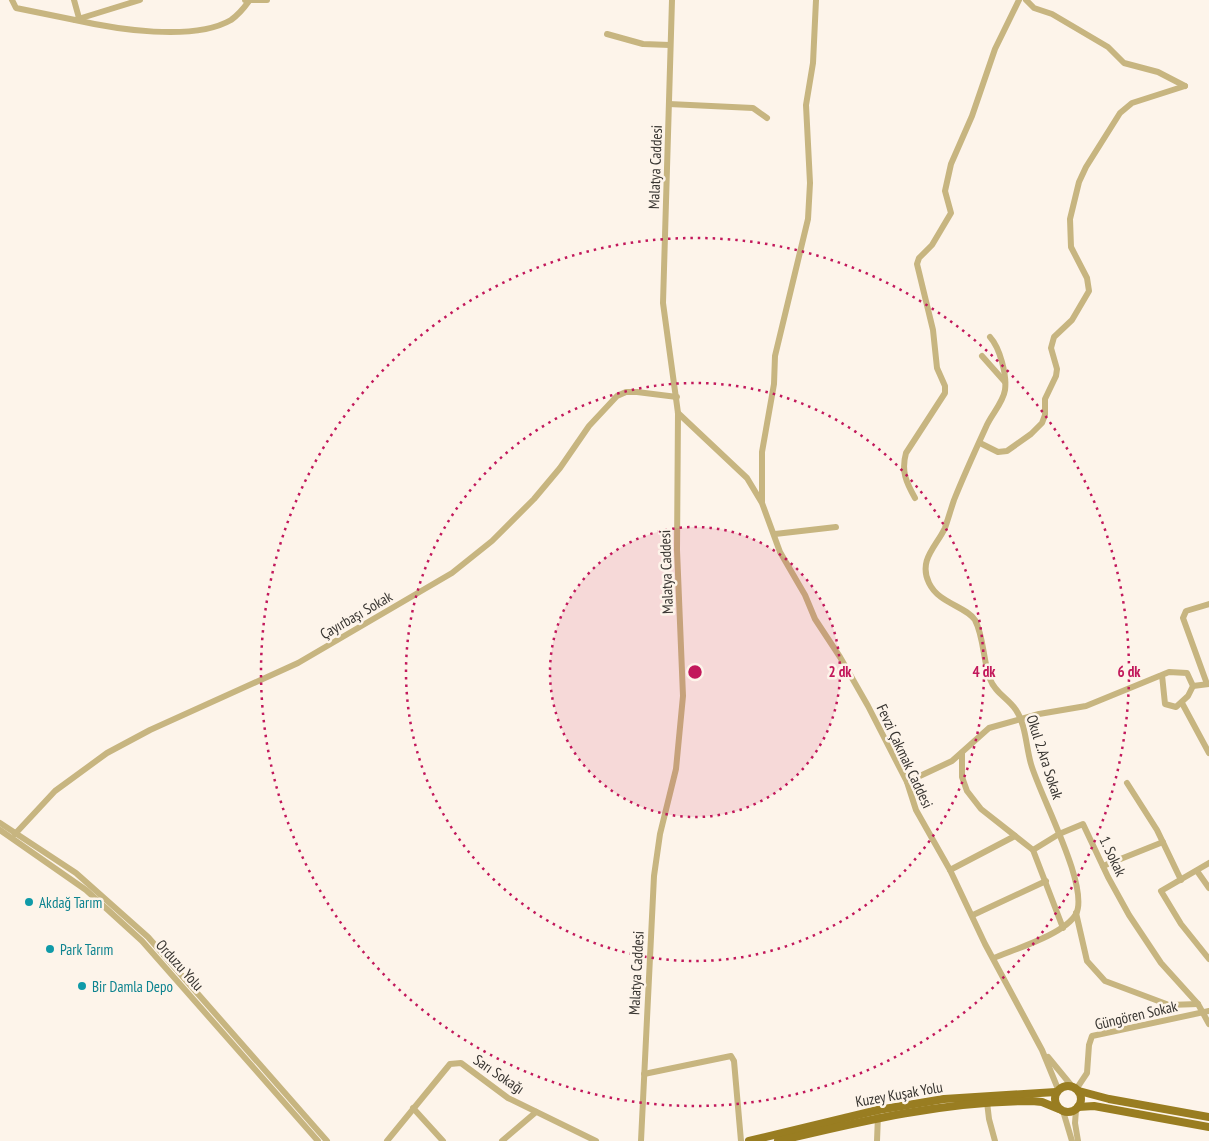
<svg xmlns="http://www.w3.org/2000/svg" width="1209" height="1141" font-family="'PT Sans Narrow',sans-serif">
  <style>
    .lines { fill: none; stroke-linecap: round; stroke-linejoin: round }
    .minor { stroke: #c7b580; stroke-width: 6 }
    .major { stroke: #997d21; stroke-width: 8 }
    .ring { fill: none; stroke: #c2185b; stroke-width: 2.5; stroke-dasharray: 2.5 5 }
    .culture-dot { fill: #0f9aa8; stroke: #fdf4ea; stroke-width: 2 }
    .labels { text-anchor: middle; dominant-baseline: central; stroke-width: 5; stroke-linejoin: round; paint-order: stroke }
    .street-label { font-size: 15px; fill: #383531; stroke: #fdf4ea }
    .culture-label { font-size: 15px; fill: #0d838f; stroke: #fdf4ea; text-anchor: start }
    .centre { fill: #c2185b; stroke: #fdf4ea; stroke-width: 2.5 }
    .ring-label { font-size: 15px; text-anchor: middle; font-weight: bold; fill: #c2185b; stroke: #fdf4ea; stroke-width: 5; stroke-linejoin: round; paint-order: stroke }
  </style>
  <rect width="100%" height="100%" fill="#fdf4ea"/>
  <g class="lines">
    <g class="minor">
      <polyline points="12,0 16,8 75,20 140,0"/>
      <polyline points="74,0 79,18"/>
      <polyline points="245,0 267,0"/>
      <polyline points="1026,0 1034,8 1052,14 1108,47 1124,63 1158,72 1185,86"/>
      <path d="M 75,20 C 115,29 193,42 231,20 C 238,15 244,8 249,1"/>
      <polyline points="607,34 643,44 670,45"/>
      <polyline points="669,104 753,108 767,118"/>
      <path d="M 990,337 C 1000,348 1007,375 1005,390 C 1003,403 991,415 986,427 C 975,451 964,475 954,500 C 951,509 948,519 945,528 C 936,547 918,560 929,583 C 939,604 966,606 975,620 C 984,637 983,661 990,679 C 995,693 1008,698 1016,710 C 1026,725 1026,747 1031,764 C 1040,796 1090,887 1076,914 C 1065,934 1015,949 994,958"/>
      <polyline points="982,356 1005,382"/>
      <polyline points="678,413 747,478 762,503 780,552 805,595 815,619 840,657 868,706 907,782 916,810 950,870 985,944 1042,1050 1058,1089"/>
      <polyline points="980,443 998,452 1007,451 1031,434 1042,423 1045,415 1045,399 1056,376 1057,369 1051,348 1054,337 1072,320 1089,291 1087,278 1071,247 1070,219 1079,182 1086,167 1120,113 1132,103 1185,86"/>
      <path d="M 915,498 C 906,482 901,471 906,453 L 945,393 L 945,386 L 937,368 L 933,330 L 917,264 L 919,258 L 932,245 L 951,213 L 945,191 L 951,164 L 972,116 L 995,49 L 1019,0"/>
      <polyline points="762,502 762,452 774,384 775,356 808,219 810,183 806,105 813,63 816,0"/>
      <polyline points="775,534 836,527"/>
      <polyline points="1207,684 1183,618 1186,611 1209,604"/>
      <polyline points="1193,686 1209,684"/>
      <polyline points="1182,703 1209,753"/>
      <polyline points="962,753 962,777 967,791 981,809 1033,850 1063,928"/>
      <polyline points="907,782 952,761 989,728 1039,714 1086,706 1169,672 1187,673 1193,686 1188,696 1176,707 1165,704 1162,675"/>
      <polyline points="1127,783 1157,830 1181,880"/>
      <polyline points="0,823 76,873 148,937 327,1141"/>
      <polyline points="0,830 86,890 142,941 318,1141"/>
      <polyline points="15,834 55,791 107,753 150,730 298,663 452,573 492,541 534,499 560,468 589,426 617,396 626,392 637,392 677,397"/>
      <polyline points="1033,850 1059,834 1083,824 1108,877 1129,915 1161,963 1198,1004 1209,1024"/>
      <polyline points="1209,863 1161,891 1181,924 1209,959"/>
      <polyline points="1103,866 1163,842"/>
      <polyline points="950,870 1015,836"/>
      <polyline points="1197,871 1209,888"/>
      <polyline points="1076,913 1087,961 1105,981 1169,1005 1198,1004"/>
      <polyline points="973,915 1046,881"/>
      <polyline points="1048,1057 1071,1085"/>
      <polyline points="644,1074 731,1056 734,1061 741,1141"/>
      <polyline points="1077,1088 1087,1073 1089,1045 1092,1036 1209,1011"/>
      <polyline points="987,1102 989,1119 995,1141"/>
      <polyline points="413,1108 443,1141"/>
      <polyline points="1076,1110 1075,1123 1078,1141"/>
      <polyline points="1063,1111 1072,1141"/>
      <polyline points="387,1141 450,1064 461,1063 508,1098 596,1141"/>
      <polyline points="502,1141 536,1112"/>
      <polyline points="641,1141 654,876 660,834 676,769 683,696 677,550 678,413 663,303 672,0"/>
      <polyline points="877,1141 878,1115"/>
    </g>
    <g class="major">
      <circle cx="1068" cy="1099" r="13"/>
      <polyline points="1079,1091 1109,1099 1209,1117"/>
      <polyline points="1078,1107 1094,1106 1209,1127"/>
      <polyline points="749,1141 878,1110 944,1099 1056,1092"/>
      <path d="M 778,1141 C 862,1121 945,1101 1032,1101 L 1042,1102 L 1059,1109"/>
    </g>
  </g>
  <circle cx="695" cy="672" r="145" fill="#c2185b" fill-opacity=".12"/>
  <g class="ring">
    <circle cx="695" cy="672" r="145"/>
    <circle cx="695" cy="672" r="289"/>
    <circle cx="695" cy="672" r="434"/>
  </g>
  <g class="culture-dot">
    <circle cx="29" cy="902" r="5"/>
    <circle cx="50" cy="949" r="5"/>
    <circle cx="82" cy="986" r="5"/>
  </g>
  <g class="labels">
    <g class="street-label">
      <text transform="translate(655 167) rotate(-88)">Malatya Caddesi</text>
      <text transform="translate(666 572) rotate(-92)">Malatya Caddesi</text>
      <text transform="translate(356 615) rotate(-30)">Çayırbaşı Sokak</text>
      <text transform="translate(905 756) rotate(65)">Fevzi Çakmak Caddesi</text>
      <text transform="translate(1045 757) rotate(72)">Okul 2.Ara Sokak</text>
      <text transform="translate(1113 856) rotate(65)">1. Sokak</text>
      <text transform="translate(180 965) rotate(48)">Orduzu Yolu</text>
      <text transform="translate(636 973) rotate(-87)">Malatya Caddesi</text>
      <text transform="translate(1136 1015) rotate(-13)">Güngören Sokak</text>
      <text transform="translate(499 1074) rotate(34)">Sarı Sokağı</text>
      <text transform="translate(899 1094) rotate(-10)">Kuzey Kuşak Yolu</text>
    </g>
    <g class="culture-label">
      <text x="39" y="902">Akdağ Tarım</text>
      <text x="60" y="949">Park Tarım</text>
      <text x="92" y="986">Bir Damla Depo</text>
    </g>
  </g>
  <circle cx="695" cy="672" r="8" class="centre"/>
  <g class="ring-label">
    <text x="840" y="677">2 dk</text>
    <text x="984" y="677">4 dk</text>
    <text x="1129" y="677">6 dk</text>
  </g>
</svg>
